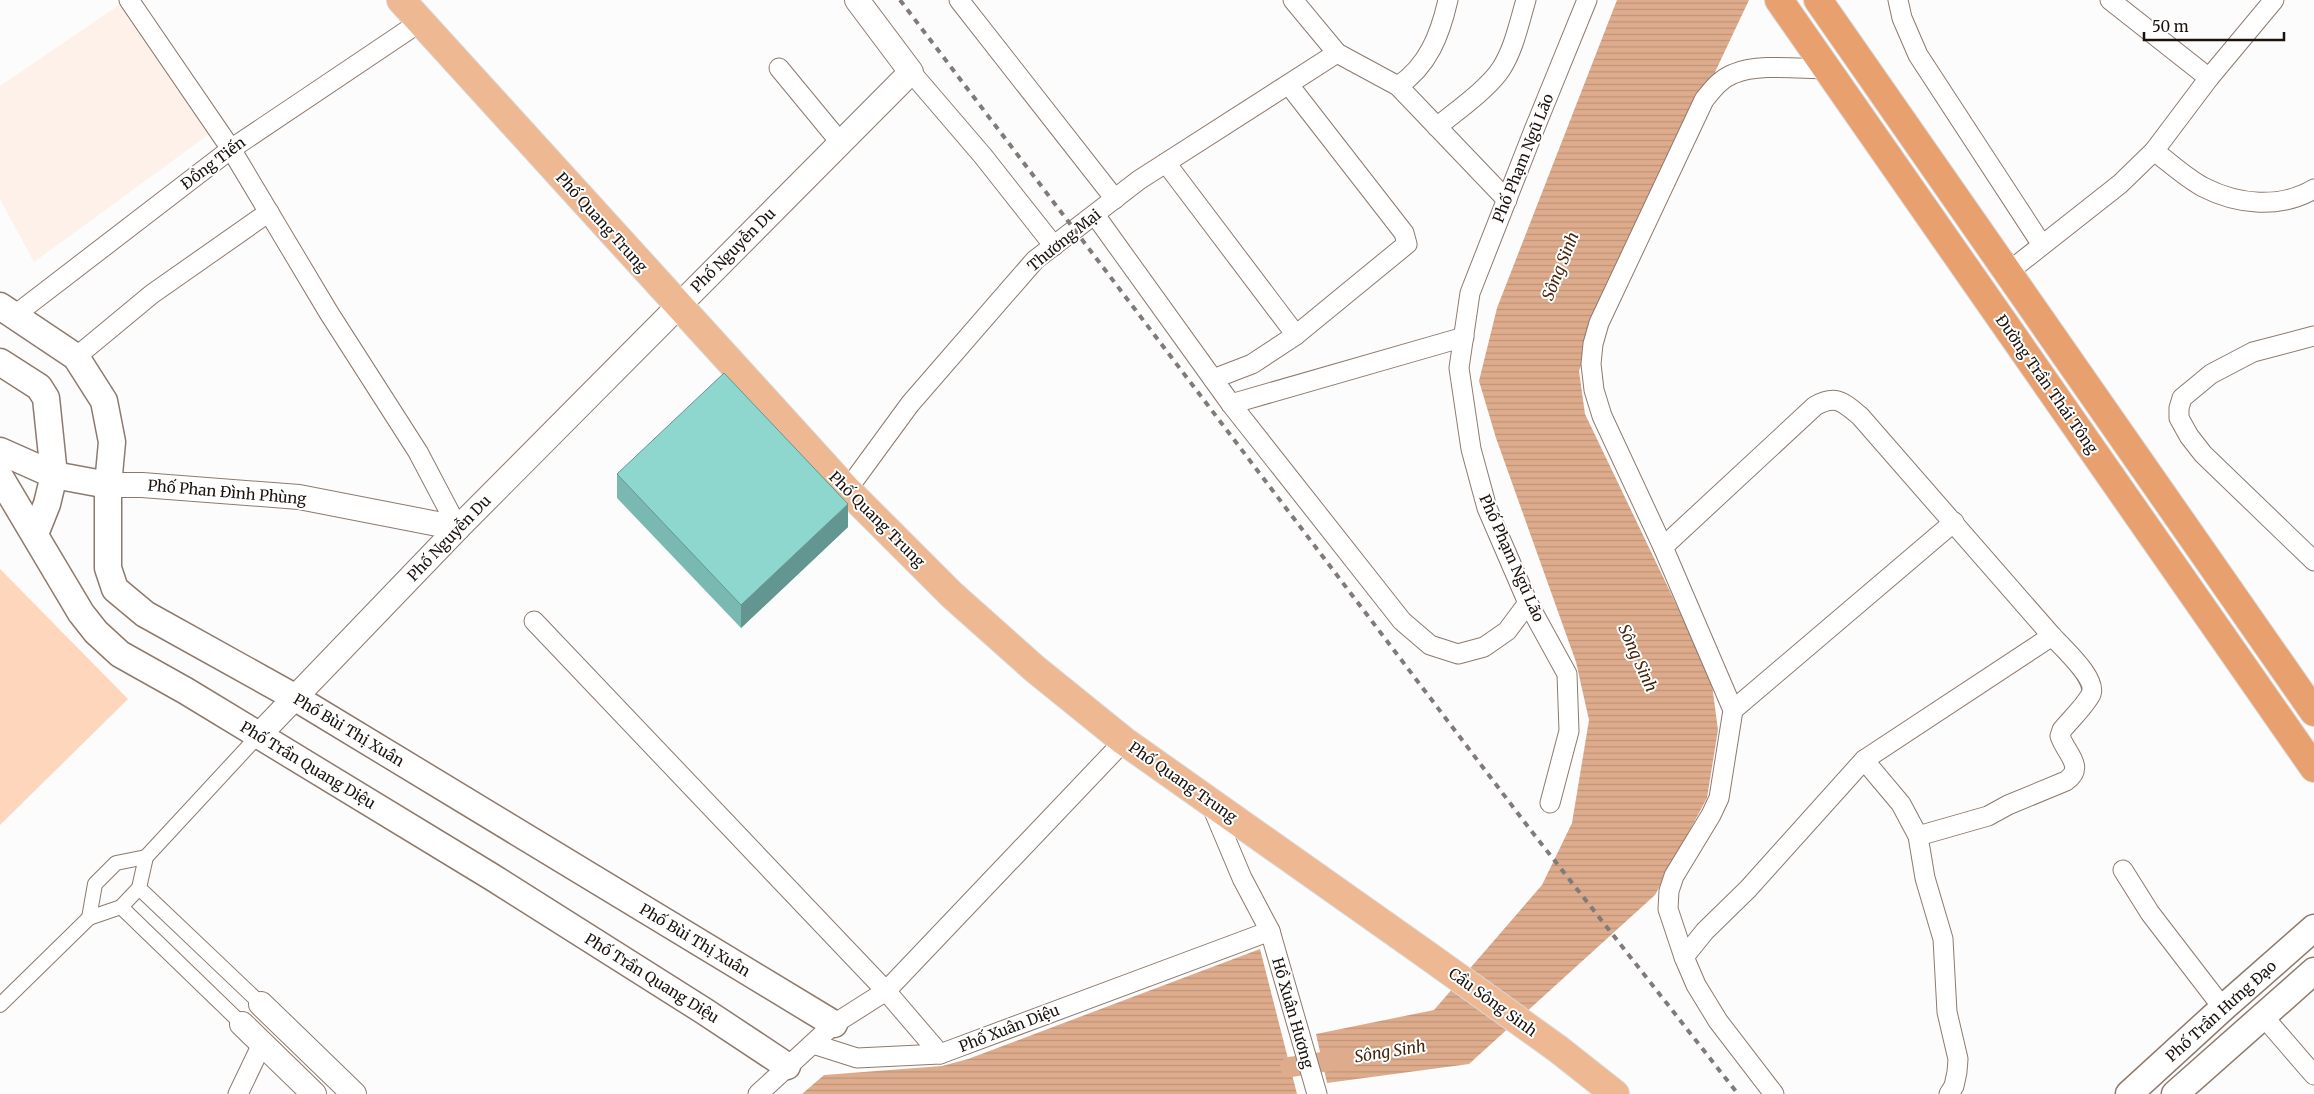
<svg xmlns="http://www.w3.org/2000/svg" width="2314" height="1094" font-family="Merriweather,serif">
  <style>
    .built { fill: #fdf1e9 }
    .grass { fill: #fed6bc }
    .water { fill: url(#water-rules) }
    .lines { fill: none; stroke-linecap: round; stroke-linejoin: round }
    .canal { stroke: #deac8c; stroke-width: 20 }
    .pedestrian-casing { stroke: #8e7a6d; stroke-width: 16 }
    .minor-casing { stroke: #8e7a6d; stroke-width: 21 }
    .tertiary-casing { stroke: #8e7a6d; stroke-width: 26 }
    .secondary-casing { stroke: #8e7a6d; stroke-width: 29 }
    .primary-casing { stroke: #dad9d8; stroke-width: 30 }
    .trunk-casing { stroke: #dad9d8; stroke-width: 30 }
    .pedestrian { stroke: #fff; stroke-width: 14 }
    .minor { stroke: #fff; stroke-width: 19 }
    .tertiary { stroke: #fff; stroke-width: 24 }
    .secondary { stroke: #fff; stroke-width: 26 }
    .primary { stroke: #edb892; stroke-width: 28 }
    .trunk { stroke: #e7a06e; stroke-width: 28 }
    .rail { stroke: #807b78; stroke-width: 4; stroke-dasharray: 6 6; stroke-linecap: butt }
    .wall { fill: #7ab9b2 }
    .shaded-wall { fill: #639691 }
    .building { fill: #8ed7cf; stroke: #639691 }
    .labels { text-anchor: middle; dominant-baseline: central; stroke-width: 4; stroke-linejoin: round; paint-order: stroke }
    .street-label { font-size: 15px; fill: #1a120d; stroke: #fff }
    .water-label { font-size: 16px; font-style: italic; fill: #45240b; stroke: #fff }
  </style>
  <defs>
    <pattern id="water-rules" width="6" height="5" patternUnits="userSpaceOnUse" patternTransform="scale(1.25)"><rect width="6" height="5" fill="#deac8c"/><path d="M0 2.5h6" fill="none" stroke="#be9378"/></pattern>
  </defs>
  <rect width="100%" height="100%" fill="#fcfcfc"/>
  <polygon class="built" points="119,5 208,135 34,262 0,199 0,86"/>
  <polygon class="grass" points="0,569 128,699 0,825"/>
  <g class="water">
    <polygon points="1617,0 1749,0 1593,331 1579,371 1585,414 1711,677 1718,730 1707,798 1655,895 1469,1064 1327,1083 1316,1034 1434,1010 1542,885 1572,823 1589,720 1576,662 1496,438 1479,381 1497,308"/>
    <polygon points="1260,949 1297,1094 802,1094 824,1075 942,1066 968,1059"/>
  </g>
  <g class="lines">
    <polyline class="canal" points="1290,1067 1349,1058"/>
    <g class="pedestrian-casing">
      <g id="pedestrian">
        <polyline points="139,888 261,1004"/>
        <polyline points="121,907 242,1024"/>
        <polyline points="89,918 95,884 116,863 146,857"/>
        <polyline points="0,1005 89,918 121,907 139,888 146,857 259,735"/>
      </g>
    </g>
    <g class="minor-casing">
      <g id="minor">
        <polyline points="129,0 231,149 329,313 418,452 458,528"/>
        <polyline points="959,0 1115,199"/>
        <polyline points="1293,0 1337,53 1398,86 1507,200"/>
        <polyline points="1898,0 1902,18 1918,55 2042,245"/>
        <polyline points="2110,0 2209,78"/>
        <polyline points="779,68 840,142"/>
        <polyline points="911,72 983,156 1054,246"/>
        <path d="M 1398,86 C 1428,66 1440,35 1448,0"/>
        <path d="M 1437,127 C 1455,112 1488,89 1501,69 C 1514,49 1519,23 1526,0"/>
        <path d="M 2154,151 C 2169,162 2186,178 2203,187 C 2238,205 2280,209 2314,189"/>
        <polyline points="1166,163 1296,335"/>
        <polyline points="1095,215 1231,404 1402,621 1430,645 1458,654 1484,647 1507,631 1528,603"/>
        <polyline points="2007,273 2120,184 2154,151 2209,78 2274,0"/>
        <polyline points="15,315 231,149 420,22"/>
        <polyline points="2314,336 2253,352 2211,374 2182,398 2179,408 2179,418 2189,436 2203,454 2314,561"/>
        <polyline points="76,357 152,294 269,212"/>
        <polyline points="1213,379 1252,364 1296,335 1407,244 1404,233 1289,85"/>
        <polyline points="1231,404 1464,337"/>
        <polyline points="847,490 910,404 1035,260 1139,180 1337,53"/>
        <path d="M 1663,547 L 1815,406 C 1836,394 1843,402 1860,416 L 2052,636 L 1864,760 L 1748,889 L 1705,931 L 1684,957"/>
        <polyline points="534,621 886,991 1124,741"/>
        <polyline points="1733,710 1954,522"/>
        <polyline points="1864,760 1901,804 1918,836 1925,878 1943,939 1947,1012 1958,1059 1957,1072 1954,1086 1949,1094"/>
        <polyline points="1210,802 1242,878 1270,931 1317,1094"/>
        <polyline points="1550,803 1569,731 1567,674 1528,603 1487,508 1471,449 1459,368 1470,293 1534,130 1587,0"/>
        <path d="M 1918,836 L 1988,816 L 2008,805 L 2066,781 C 2086,767 2066,754 2060,736 L 2062,730 C 2071,719 2083,708 2090,696 C 2100,681 2063,648 2052,636"/>
        <polyline points="2123,870 2150,913 2223,1008"/>
        <polyline points="2263,1016 2314,1075"/>
        <polyline points="813,1044 857,1058 940,1054 1270,931"/>
        <polyline points="238,1094 262,1044"/>
        <polyline points="758,1094 834,1024 886,991 940,1054"/>
        <path d="M 1774,1094 L 1718,1021 L 1696,985 L 1684,957 L 1668,909 L 1669,891 L 1674,876 L 1711,815 L 1719,798 L 1733,710 L 1663,547 L 1602,416 L 1594,390 L 1591,364 L 1593,344 L 1599,323 L 1704,100 C 1712,90 1720,79 1733,74 C 1758,63 1800,69 1827,69"/>
      </g>
    </g>
    <g class="tertiary-casing">
      <g id="tertiary">
        <polyline points="108,485 142,485 299,497 458,528"/>
        <polyline points="259,735 458,528 911,72 857,0"/>
        <polyline points="261,1004 354,1094"/>
        <polyline points="242,1024 314,1094"/>
      </g>
    </g>
    <g class="secondary-casing">
      <g id="secondary">
        <polyline points="0,306 76,357 104,401 112,442 108,485 108,568 115,589 145,614 296,698 834,1024"/>
        <polyline points="0,362 39,387 46,398 54,475 47,504 35,534"/>
        <polyline points="0,451 54,475 108,485"/>
        <polyline points="0,477 81,613 96,632 120,654 186,691 492,877 704,1011 787,1066"/>
        <polyline points="2129,1094 2223,1008 2314,928"/>
        <polyline points="2175,1094 2314,971"/>
      </g>
    </g>
    <g class="primary-casing">
      <polyline id="primary" points="401,0 847,490 952,595 1035,669 1124,741 1427,955 1558,1049 1615,1094"/>
    </g>
    <g class="trunk-casing">
      <g id="trunk">
        <polyline points="1779,0 2314,768"/>
        <polyline points="1818,0 2314,712"/>
      </g>
    </g>
    <use href="#pedestrian" class="pedestrian"/>
    <use href="#minor" class="minor"/>
    <use href="#tertiary" class="tertiary"/>
    <use href="#secondary" class="secondary"/>
    <use href="#primary" class="primary"/>
    <use href="#trunk" class="trunk"/>
    <polyline class="rail" points="900,0 1529,828 1738,1094"/>
  </g>
  <polygon class="wall" points="617,474 848,527 741,628 617,498"/>
  <polygon class="shaded-wall" points="848,504 848,527 741,628 741,605"/>
  <polygon class="building" points="724,373 848,504 741,605 617,474"/>
  <g class="labels">
    <g class="street-label">
      <text transform="translate(1523 158) rotate(-68)">Phố Phạm Ngũ Lão</text>
      <text transform="translate(213 163) rotate(-37)">Đồng Tiến</text>
      <text transform="translate(602 222) rotate(48)">Phố Quang Trung</text>
      <text transform="translate(1064 240) rotate(-39)">Thương Mại</text>
      <text transform="translate(733 250) rotate(-45)">Phố Nguyễn Du</text>
      <text transform="translate(2047 384) rotate(55)">Đường Trần Thái Tông</text>
      <text transform="translate(227 492) rotate(5)">Phố Phan Đình Phùng</text>
      <text transform="translate(877 519) rotate(45)">Phố Quang Trung</text>
      <text transform="translate(449 538) rotate(-46)">Phố Nguyễn Du</text>
      <text transform="translate(1512 558) rotate(66)">Phố Phạm Ngũ Lão</text>
      <text transform="translate(349 730) rotate(31)">Phố Bùi Thị Xuân</text>
      <text transform="translate(308 765) rotate(31)">Phố Trần Quang Diệu</text>
      <text transform="translate(1183 782) rotate(35)">Phố Quang Trung</text>
      <text transform="translate(695 940) rotate(31)">Phố Bùi Thị Xuân</text>
      <text transform="translate(652 978) rotate(32)">Phố Trần Quang Diệu</text>
      <text transform="translate(1493 1002) rotate(36)">Cầu Sông Sinh</text>
      <text transform="translate(2221 1011) rotate(-42)">Phố Trần Hưng Đạo</text>
      <text transform="translate(1293 1013) rotate(74)">Hồ Xuân Hương</text>
      <text transform="translate(1009 1028) rotate(-21)">Phố Xuân Diệu</text>
    </g>
    <g class="water-label">
      <text transform="translate(1560 266) rotate(-68)">Sông Sinh</text>
      <text transform="translate(1638 658) rotate(66)">Sông Sinh</text>
      <text transform="translate(1390 1051) rotate(-9)">Sông Sinh</text>
    </g>
  </g>
  <path d="M2144 32v8h140v-8" fill="none" stroke="#1a120d" stroke-width="2.5"/>
  <text x="2152" y="32" font-size="15" fill="#1a120d" stroke="#ffffff" stroke-width="4" paint-order="stroke">50 m</text>
</svg>
